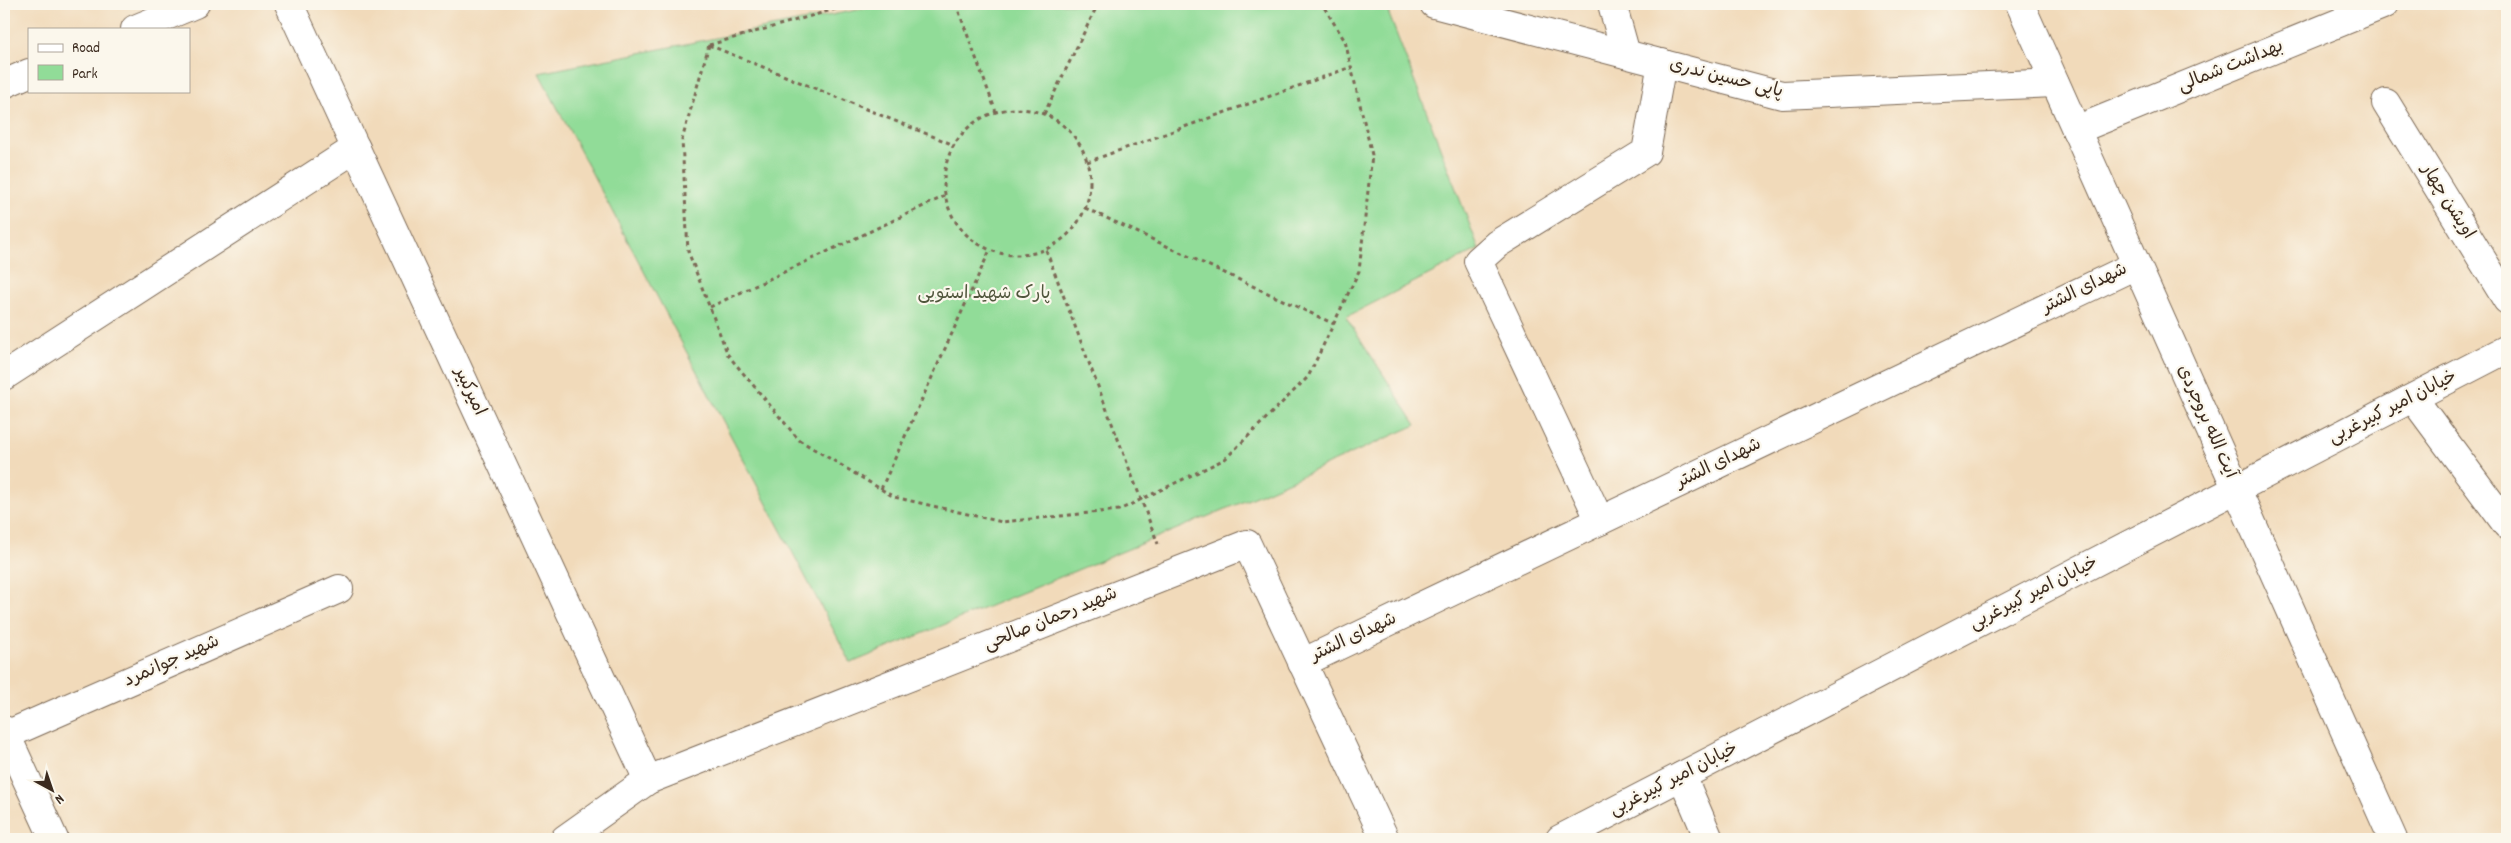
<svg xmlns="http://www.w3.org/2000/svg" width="2511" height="843" font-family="Dekko,'Playpen Sans Arabic',sans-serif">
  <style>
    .green { fill: #91dc98; stroke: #66835b }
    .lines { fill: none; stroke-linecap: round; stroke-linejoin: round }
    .minor-casing { stroke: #7b6855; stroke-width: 30 }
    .major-casing { stroke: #7b6855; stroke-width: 30 }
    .path { stroke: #7b6855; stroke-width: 3; stroke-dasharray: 4 4; stroke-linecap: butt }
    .minor { stroke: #fff; stroke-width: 28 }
    .major { stroke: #fff; stroke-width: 28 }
    .labels { text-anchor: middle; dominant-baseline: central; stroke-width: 4.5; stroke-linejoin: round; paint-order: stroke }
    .street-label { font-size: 18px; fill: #3b2a1e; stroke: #fbf7ec }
    .park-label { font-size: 18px; fill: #50563c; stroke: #fbf7ec }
  </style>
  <rect width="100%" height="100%" fill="#fbf7ec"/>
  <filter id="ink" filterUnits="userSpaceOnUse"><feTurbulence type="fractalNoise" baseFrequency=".02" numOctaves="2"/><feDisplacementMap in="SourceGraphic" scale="10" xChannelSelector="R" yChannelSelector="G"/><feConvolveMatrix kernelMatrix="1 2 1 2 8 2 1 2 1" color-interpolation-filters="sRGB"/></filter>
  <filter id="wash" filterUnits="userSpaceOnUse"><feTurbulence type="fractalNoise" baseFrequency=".0096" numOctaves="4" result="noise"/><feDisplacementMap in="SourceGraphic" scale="20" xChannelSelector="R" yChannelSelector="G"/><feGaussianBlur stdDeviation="1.12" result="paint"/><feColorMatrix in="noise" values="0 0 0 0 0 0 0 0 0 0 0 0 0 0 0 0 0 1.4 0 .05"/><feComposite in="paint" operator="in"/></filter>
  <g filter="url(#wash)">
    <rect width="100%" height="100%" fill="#f1daba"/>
    <polygon class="green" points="866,4 1385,4 1479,249 1346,317 1416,425 1238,504 851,663 539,73 867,8"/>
  </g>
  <g filter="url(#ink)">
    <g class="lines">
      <g class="minor-casing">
        <g id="minor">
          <polyline points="289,4 648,780"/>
          <polyline points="1434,4 1782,95 2055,83"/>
          <polyline points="1612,4 1626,54"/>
          <polyline points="2386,103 2507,300"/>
          <polyline points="2076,130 2385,4"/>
          <polyline points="4,376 356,148"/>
          <polyline points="2413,398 2507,525"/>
          <polyline points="1600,521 1478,261 1497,244 1646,152 1662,63"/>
          <polyline points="1302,663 2136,265"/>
          <polyline points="4,730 54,839"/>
          <polyline points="4,736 339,589"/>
          <polyline points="1682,776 1709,839"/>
          <polyline points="565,839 648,780 1247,544 1385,839"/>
          <polyline points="1560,839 2507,349"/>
        </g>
      </g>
      <g class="major-casing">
        <g id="major">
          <polyline points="2020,4 2393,839"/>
          <polyline points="135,29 195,4"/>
          <polyline points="4,84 29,73"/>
        </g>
      </g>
      <g class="path">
        <polyline points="956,4 996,112"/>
        <polyline points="709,45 682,140 688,251 728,355 799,440 894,497 1002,522 1119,510 1140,500 1225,459 1308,377 1359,271 1372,155 1345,41 1322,4"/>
        <polyline points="709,45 954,145"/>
        <polyline points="709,45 853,4"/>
        <circle cx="1017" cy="182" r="73"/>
        <polyline points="1044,114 1098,4"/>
        <polyline points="1087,162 1351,67"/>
        <polyline points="1085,208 1334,324"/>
        <polyline points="1046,250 1158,544"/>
        <polyline points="710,307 945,196"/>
        <polyline points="881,489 990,250"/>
      </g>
      <use href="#minor" class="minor"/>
      <use href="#major" class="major"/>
    </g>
  </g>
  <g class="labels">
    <g class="street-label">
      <text transform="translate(2231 67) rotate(-22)">بهداشت شمالی</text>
      <text transform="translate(1726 79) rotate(14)">پاپی حسین ندری</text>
      <text transform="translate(2447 202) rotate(58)">اویشن چهار</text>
      <text transform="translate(2085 289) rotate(-26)">شهدای الشتر</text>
      <text transform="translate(469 392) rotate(65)">امیرکبیر</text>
      <text transform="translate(2393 408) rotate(-27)">خیابان امیر کبیرغربی</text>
      <text transform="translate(2206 422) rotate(66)">آیت الله بروجردی</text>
      <text transform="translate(1719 464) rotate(-26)">شهدای الشتر</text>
      <text transform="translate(2034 594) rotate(-27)">خیابان امیر کبیرغربی</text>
      <text transform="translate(1051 620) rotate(-22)">شهید رحمان صالحی</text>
      <text transform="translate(1354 638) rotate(-25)">شهدای الشتر</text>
      <text transform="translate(172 662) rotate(-24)">شهید جوانمرد</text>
      <text transform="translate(1674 780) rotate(-27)">خیابان امیر کبیرغربی</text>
    </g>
    <g class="park-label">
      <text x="984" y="294">پارک شهید استویی</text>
    </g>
  </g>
  <rect width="2511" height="843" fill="none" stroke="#fbf7ec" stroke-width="20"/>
  <rect x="28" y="28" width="162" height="65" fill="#fbf7ec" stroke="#aea59a"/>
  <rect x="38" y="44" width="25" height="8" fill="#ffffff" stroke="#aea59a"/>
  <text x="72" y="52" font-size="15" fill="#3b2a1e">Road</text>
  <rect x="38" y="65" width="25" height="15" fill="#91dc98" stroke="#aea59a"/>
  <text x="72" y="78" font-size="15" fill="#3b2a1e">Park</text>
  <g transform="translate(52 790) rotate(140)" stroke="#fbf7ec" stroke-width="4" paint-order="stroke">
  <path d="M0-4L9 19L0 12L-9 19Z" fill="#3b2a1e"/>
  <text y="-8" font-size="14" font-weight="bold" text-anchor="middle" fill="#3b2a1e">N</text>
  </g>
</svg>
